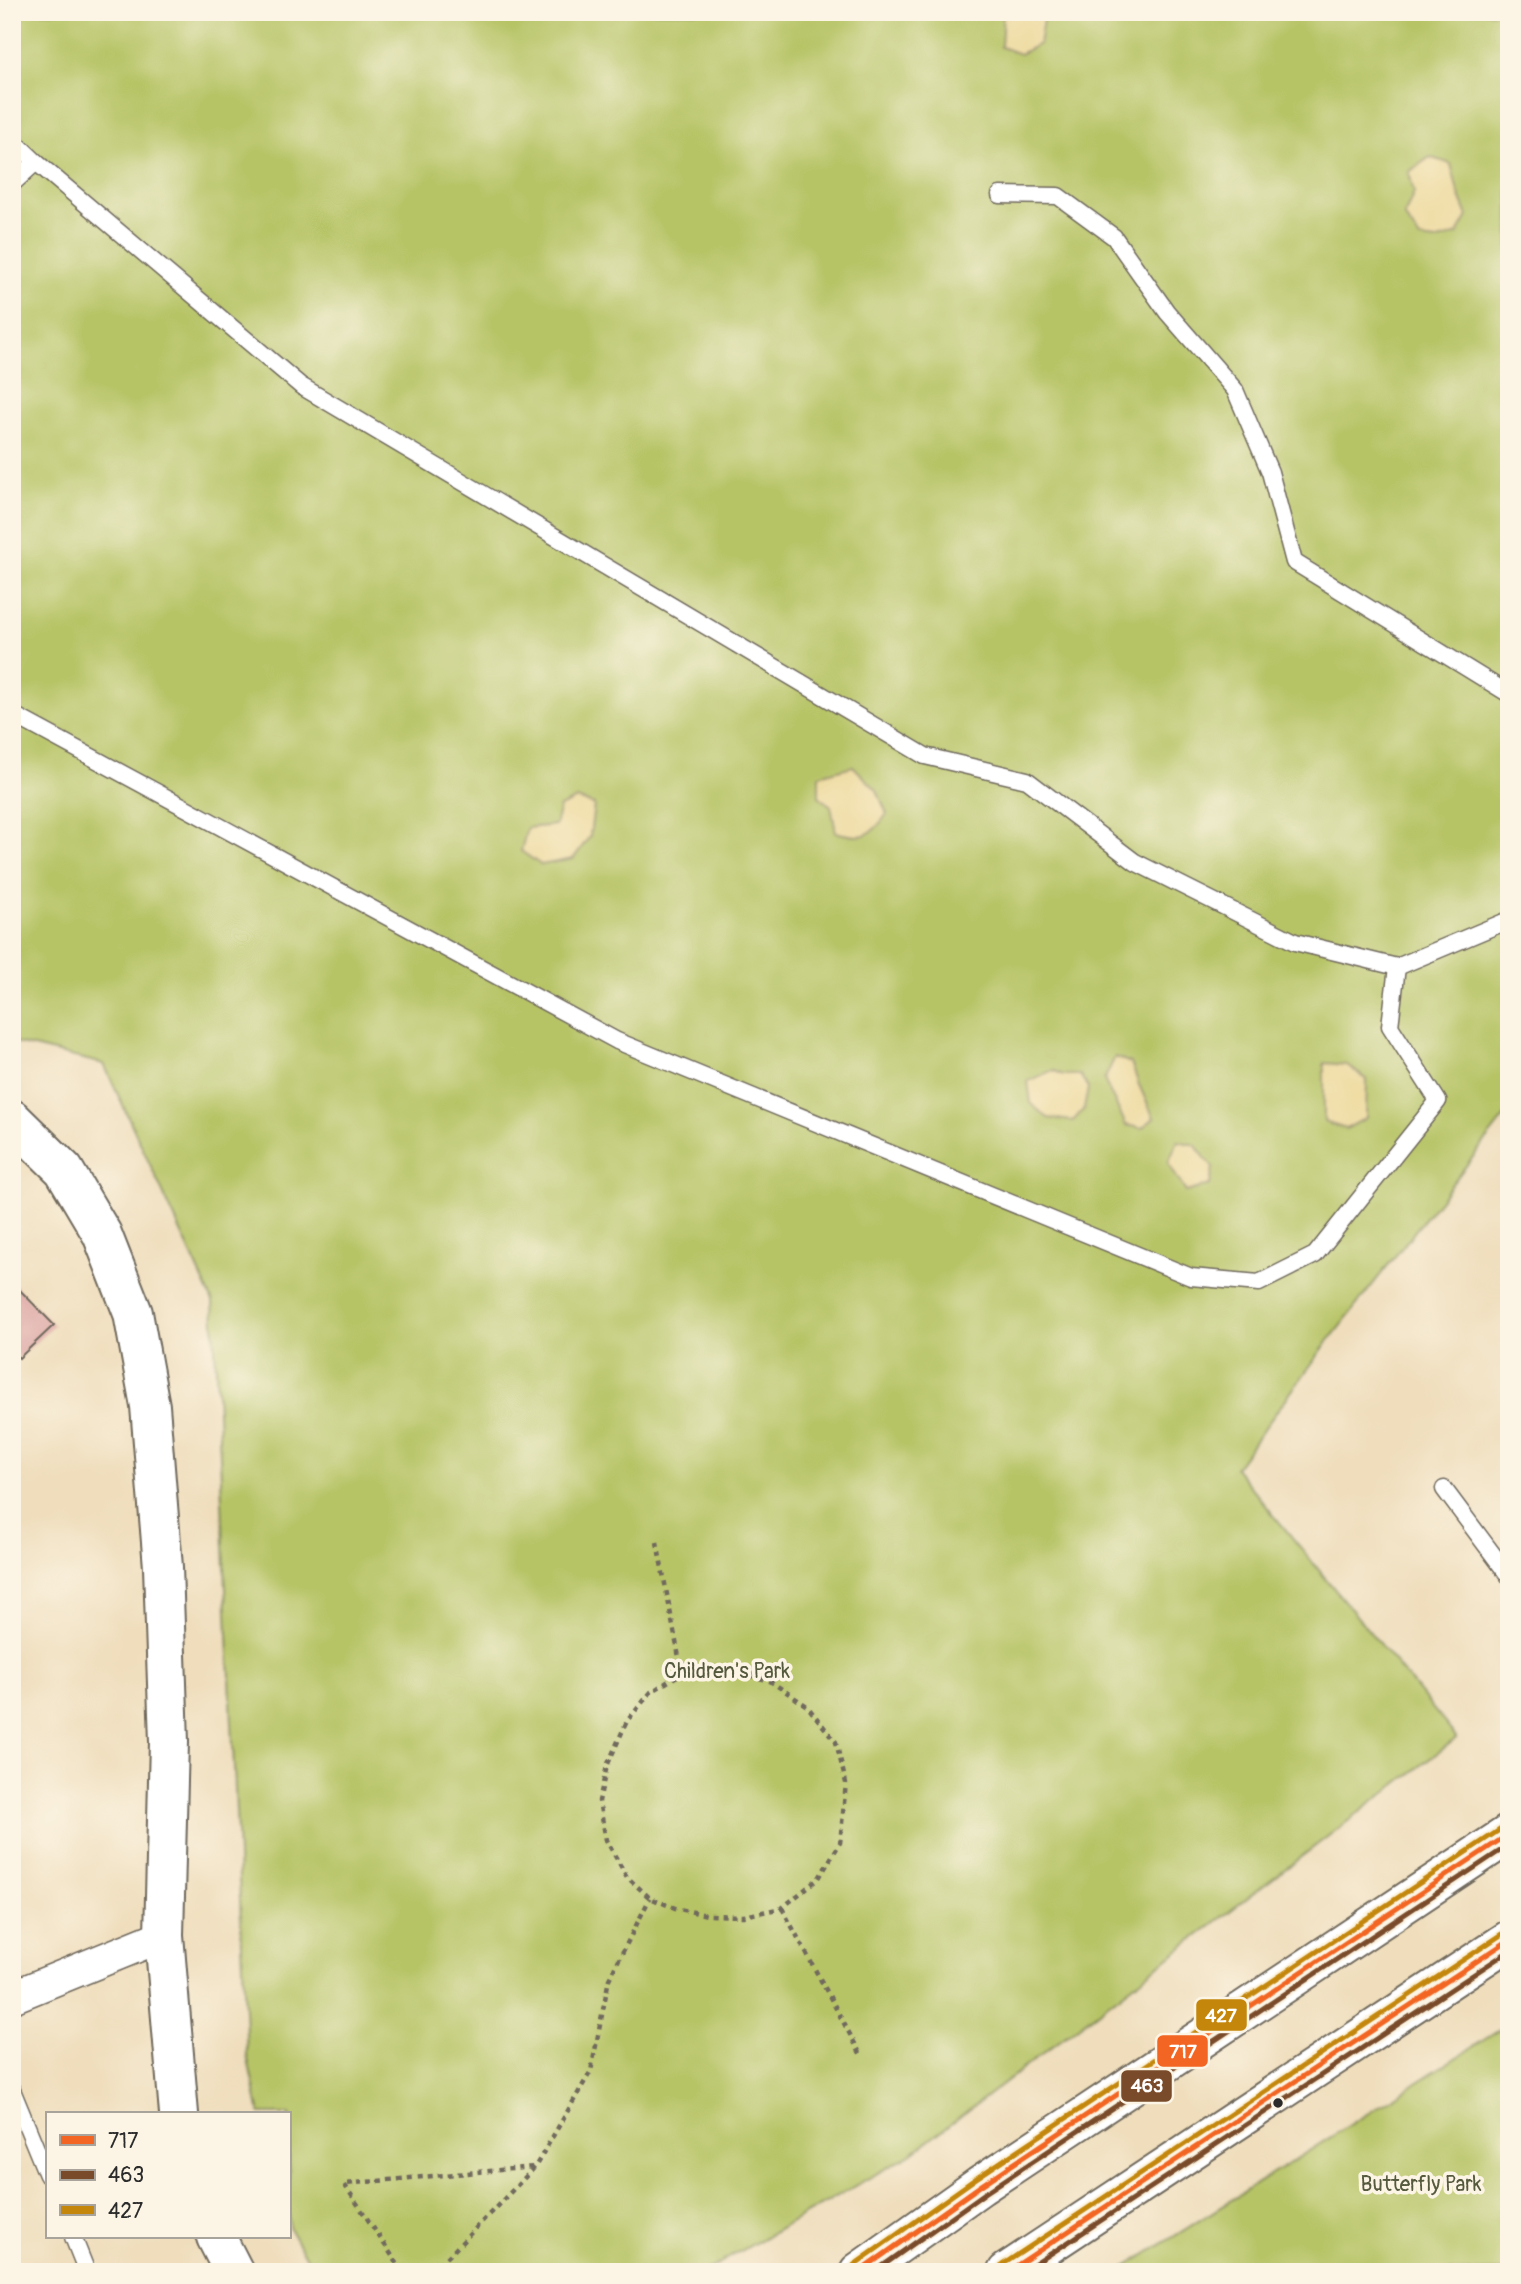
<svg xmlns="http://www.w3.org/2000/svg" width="1521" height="2284" font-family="Pangolin,sans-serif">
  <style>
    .green { fill: #b7c466; stroke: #717848; stroke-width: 2 }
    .sand { fill: #eeda9e; stroke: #8c8264; stroke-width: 2 }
    .building { fill: #dba2a1 }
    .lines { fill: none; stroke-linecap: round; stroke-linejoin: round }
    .service-casing { stroke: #70695d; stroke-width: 19 }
    .minor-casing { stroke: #70695d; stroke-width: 35 }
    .tertiary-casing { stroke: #70695d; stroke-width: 42 }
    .primary-casing { stroke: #70695d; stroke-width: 42 }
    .path { stroke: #70695d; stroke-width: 4.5; stroke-dasharray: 5 5; stroke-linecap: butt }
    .service { stroke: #fff; stroke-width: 16 }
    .minor { stroke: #fff; stroke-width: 32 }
    .tertiary { stroke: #fff; stroke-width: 38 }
    .primary { stroke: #fff; stroke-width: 38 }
    .bus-1-casing { stroke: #fcf5e5; stroke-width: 10 }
    .bus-2-casing { stroke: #fcf5e5; stroke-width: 10 }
    .bus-3-casing { stroke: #fcf5e5; stroke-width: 10 }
    .bus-1 { stroke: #f26522; stroke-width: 5 }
    .bus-2 { stroke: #7a4b2a; stroke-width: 5 }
    .bus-3 { stroke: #c4870b; stroke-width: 5 }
    .bus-dot { fill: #2b2b2b; stroke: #fcf5e5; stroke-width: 2.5 }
    .labels { text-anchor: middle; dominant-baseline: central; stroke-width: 7; stroke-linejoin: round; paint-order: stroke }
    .park-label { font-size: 21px; fill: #55593d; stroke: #fcf5e5 }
    .line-badge { stroke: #fcf5e5; stroke-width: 2.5 }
    .badge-label { font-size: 19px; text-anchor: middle; font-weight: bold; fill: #fff }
  </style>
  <rect width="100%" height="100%" fill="#fcf5e5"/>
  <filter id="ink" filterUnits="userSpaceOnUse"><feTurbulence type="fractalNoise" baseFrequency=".0143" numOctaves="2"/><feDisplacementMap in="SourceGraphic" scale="14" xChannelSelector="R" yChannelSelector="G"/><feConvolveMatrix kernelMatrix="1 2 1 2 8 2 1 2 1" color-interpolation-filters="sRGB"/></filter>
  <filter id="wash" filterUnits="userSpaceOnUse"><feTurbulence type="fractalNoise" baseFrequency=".00686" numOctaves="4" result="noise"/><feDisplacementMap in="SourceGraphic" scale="28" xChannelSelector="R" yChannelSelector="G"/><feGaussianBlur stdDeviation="1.57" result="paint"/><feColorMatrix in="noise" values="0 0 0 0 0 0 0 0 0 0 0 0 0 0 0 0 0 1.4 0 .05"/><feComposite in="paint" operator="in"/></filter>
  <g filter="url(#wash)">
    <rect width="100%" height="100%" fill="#efddbb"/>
    <g class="green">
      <polygon points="12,12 1509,12 1509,1111 1327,1343 1235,1468 1457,1738 911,2154 704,2272 314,2272 289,2228 289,2114 260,2114 247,2055 213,1302 104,1064 12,1042"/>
      <polygon points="1509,2024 1509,2272 1118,2272"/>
    </g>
    <g class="sand">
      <polygon points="1001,12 1038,12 1043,20 1039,44 1020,54 1001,47 1003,14"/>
      <polygon points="1430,157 1451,164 1458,192 1468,216 1458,234 1436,241 1420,239 1404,216 1414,193 1409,172"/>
      <path d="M 853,766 L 877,790 L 887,814 C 871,837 863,840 836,832 L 831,806 L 819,796 L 819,775 Z"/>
      <polygon points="577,799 594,805 590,836 573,859 541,865 521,851 527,828 555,825 560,807"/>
      <polygon points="1115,1057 1131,1063 1139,1085 1154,1118 1142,1128 1126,1125 1104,1080"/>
      <polygon points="1324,1063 1347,1065 1367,1080 1366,1118 1346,1129 1324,1122"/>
      <polygon points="1053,1070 1063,1075 1080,1075 1088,1088 1084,1109 1073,1121 1048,1118 1031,1104 1028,1081"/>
      <polygon points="1178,1141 1195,1145 1213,1168 1210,1185 1186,1192 1168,1163"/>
    </g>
    <g id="blocks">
      <polygon class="building" points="12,1282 54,1325 19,1358 12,1351"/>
    </g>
  </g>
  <g filter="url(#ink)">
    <use href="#blocks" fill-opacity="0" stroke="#70695d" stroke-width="2"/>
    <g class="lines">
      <g class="service-casing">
        <g id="service">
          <polyline points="12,139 36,162 12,184"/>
          <polyline points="36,162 301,386 925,756 1027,780 1135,862 1295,942 1397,967 1509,920"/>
          <polyline points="1000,195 1058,196 1114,237 1167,312 1235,390 1270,472 1294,562 1509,694"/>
          <polyline points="12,714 617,1041 1191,1277 1259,1283 1315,1255 1438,1101 1390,1026 1397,967"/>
          <polyline points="1444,1489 1509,1576"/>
          <polyline points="12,2090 47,2175"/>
          <polyline points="73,2237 87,2272"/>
        </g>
      </g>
      <g class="minor-casing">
        <polyline id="minor" points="12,1997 164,1935"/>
      </g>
      <g class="tertiary-casing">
        <g id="tertiary">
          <polyline points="12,1119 64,1170 102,1234 133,1313 150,1406 163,1567 169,1742 164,1935 179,2114"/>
          <polyline points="216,2237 234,2272"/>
        </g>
      </g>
      <g class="primary-casing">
        <g id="primary">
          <polyline points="859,2272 980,2186 1509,1834"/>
          <polyline points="1007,2272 1509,1940"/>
        </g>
      </g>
      <g class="path">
        <polyline points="657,1542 682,1673"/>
        <polygon points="721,1667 770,1681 807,1706 836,1742 846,1783 840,1843 819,1878 782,1908 744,1916 707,1915 675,1908 650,1898 627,1877 606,1840 599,1801 607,1766 627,1721 651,1692 682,1673"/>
        <polyline points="782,1908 861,2055"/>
        <polyline points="403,2272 344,2184 534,2167"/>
        <polyline points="433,2272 535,2167 591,2071 609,1979 650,1898"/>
      </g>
      <use href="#service" class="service"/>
      <use href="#minor" class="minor"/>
      <use href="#tertiary" class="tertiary"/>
      <use href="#primary" class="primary"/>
      <g class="bus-1-casing">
        <g id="bus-1">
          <polyline points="859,2272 980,2186 1509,1834"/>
          <polyline points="1007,2272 1509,1940"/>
        </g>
      </g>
      <g class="bus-2-casing">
        <g id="bus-2">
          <polyline points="874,2272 985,2193 1509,1845"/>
          <polyline points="1023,2272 1509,1951"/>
        </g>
      </g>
      <g class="bus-3-casing">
        <g id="bus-3">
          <polyline points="854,2265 975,2179 1504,1827"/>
          <polyline points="1002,2265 1504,1933"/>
        </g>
      </g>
      <use href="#bus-1" class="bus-1"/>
      <use href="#bus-2" class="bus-2"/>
      <use href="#bus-3" class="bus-3"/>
    </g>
  </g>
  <circle class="bus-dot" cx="1278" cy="2103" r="6"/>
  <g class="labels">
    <g class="park-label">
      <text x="727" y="1671">Children's Park</text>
      <text x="1421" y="2184">Butterfly Park</text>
    </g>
  </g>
  <g class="line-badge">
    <rect x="1195" y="1998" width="53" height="34" rx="7" fill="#c4870b"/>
    <rect x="1156" y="2034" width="53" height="34" rx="7" fill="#f26522"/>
    <rect x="1120" y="2069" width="53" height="34" rx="7" fill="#7a4b2a"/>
  </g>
  <g class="badge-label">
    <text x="1221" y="2022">427</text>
    <text x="1183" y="2058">717</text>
    <text x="1147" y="2092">463</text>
  </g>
  <rect width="1521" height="2284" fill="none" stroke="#fcf5e5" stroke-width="42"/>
  <rect x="46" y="2112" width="245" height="126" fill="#fcf5e5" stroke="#a8a49b" stroke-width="2"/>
  <rect x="60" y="2135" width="35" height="10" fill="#f26522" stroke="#a8a49b" stroke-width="2"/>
  <text x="108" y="2148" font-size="21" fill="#2b2b2b">717</text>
  <rect x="60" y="2170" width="35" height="10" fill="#7a4b2a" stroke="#a8a49b" stroke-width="2"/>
  <text x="108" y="2182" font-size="21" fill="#2b2b2b">463</text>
  <rect x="60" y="2205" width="35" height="10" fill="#c4870b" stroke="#a8a49b" stroke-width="2"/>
  <text x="108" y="2218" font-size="21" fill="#2b2b2b">427</text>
</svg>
